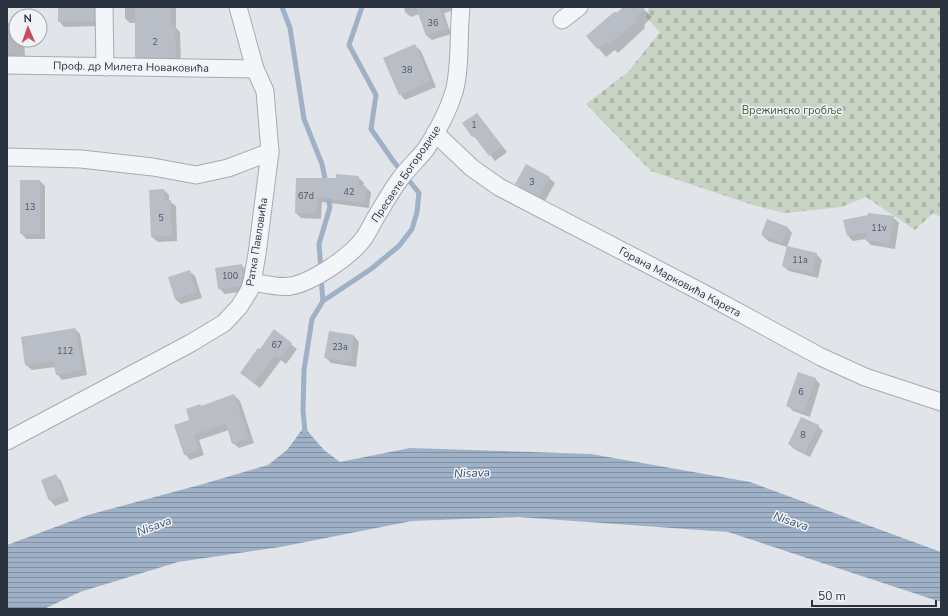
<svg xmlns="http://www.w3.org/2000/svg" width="948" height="616" font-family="'Nunito Sans',sans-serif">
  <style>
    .cemetery { fill: url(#cemetery-stones) }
    .water { fill: url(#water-rules) }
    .shadow { fill: #0003 }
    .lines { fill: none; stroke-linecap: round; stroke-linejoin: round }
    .stream { stroke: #9eb1c7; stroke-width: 5 }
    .building { fill: #b9bdc6 }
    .minor-casing { stroke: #a6abb3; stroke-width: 19 }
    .minor { stroke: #f4f5f8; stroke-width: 17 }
    .labels { text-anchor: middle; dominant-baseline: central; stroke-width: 3; stroke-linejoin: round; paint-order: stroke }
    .number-label { font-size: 9px; fill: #4e5562 }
    .street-label { font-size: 11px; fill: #2a3240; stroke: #f1f3f7 }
    .park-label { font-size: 11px; fill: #3e5b38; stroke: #f1f3f7 }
    .water-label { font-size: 12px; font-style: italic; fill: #375072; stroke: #f1f3f7 }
  </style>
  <defs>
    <pattern id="cemetery-stones" width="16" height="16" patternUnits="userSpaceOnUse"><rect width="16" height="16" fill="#c7d3c3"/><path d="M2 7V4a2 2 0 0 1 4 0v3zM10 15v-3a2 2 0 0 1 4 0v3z" fill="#abb6a9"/></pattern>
    <pattern id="water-rules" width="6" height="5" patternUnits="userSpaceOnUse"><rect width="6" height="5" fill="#9eb1c7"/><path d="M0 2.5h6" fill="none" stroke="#8191a3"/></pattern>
  </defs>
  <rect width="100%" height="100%" fill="#e1e4e9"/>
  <polygon class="cemetery" points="649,7 941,7 941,217 933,213 915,230 866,197 841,207 785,213 756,206 651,171 586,104 628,72 660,32 646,17"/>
  <polygon class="water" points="304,427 324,450 340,462 410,448 591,454 750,482 941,552 941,602 728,532 518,517 412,521 280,547 178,562 80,592 44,609 7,609 7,545 88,515 203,484 268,465 287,450"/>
  <g class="shadow">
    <polygon points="59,7 102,7 99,26 64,27 59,21"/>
    <polygon points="125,7 176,7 176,28 180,32 181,63 142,62 136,57 136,23 130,23 125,18"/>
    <polygon points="404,7 455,7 455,10 444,13 451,34 432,40 426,35 419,14 411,17 405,12"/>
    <polygon points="624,7 641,7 652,17 644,25 645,28 618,53 615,50 606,57 588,36"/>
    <polygon points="7,23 16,23 16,40 24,40 25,56 7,56"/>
    <polygon points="415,46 421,51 436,87 405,100 400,94"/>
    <polygon points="477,114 507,152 495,161 479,141 473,136"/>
    <polygon points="358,177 364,183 363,186 365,187 371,192 369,208 322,202 321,219 301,218 296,213 336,180"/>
    <polygon points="549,178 555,183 545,201 522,189 516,184"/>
    <polygon points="40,181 45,186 45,239 26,239 21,233"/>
    <polygon points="164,190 169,195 169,201 176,206 177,241 158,242 152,237"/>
    <polygon points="893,217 899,223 895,249 871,245 866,240 866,239 853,241 848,236"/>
    <polygon points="787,227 792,233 787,247 768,241 762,235"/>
    <polygon points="816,254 822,260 818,278 789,271 783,266"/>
    <polygon points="241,265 247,270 245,291 225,294 219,288"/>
    <polygon points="189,271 195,276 202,298 181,304 175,299"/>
    <polygon points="75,329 80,334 87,375 62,380 57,374 55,367 32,370 26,365 22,338"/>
    <polygon points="275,331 297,349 286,364 281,360 260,388 247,378 260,351"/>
    <polygon points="329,333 354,336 359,342 356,367 331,363 326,358"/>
    <polygon points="815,379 820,384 810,417 793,411 788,406"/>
    <polygon points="234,395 240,401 254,443 239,448 233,443 229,430 199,440 204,455 190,460 185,454 191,421"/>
    <polygon points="818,426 823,431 810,457 794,449 789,444"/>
    <polygon points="56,476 61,481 69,501 55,506 50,500"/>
  </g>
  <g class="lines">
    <g class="stream">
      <polyline points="282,7 290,28 304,119 322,164 326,183"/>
      <polyline points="321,270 319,244 330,207 327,193"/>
      <polyline points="321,277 323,301"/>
      <polyline points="305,432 303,410 304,370 312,319 323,301 371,269 399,246 412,229 417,212 419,193 394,162 371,129 376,95 349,45 362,7"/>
    </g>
  </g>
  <g class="building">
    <polygon points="58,7 94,7 94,21 58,22"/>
    <polygon points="135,7 171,7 171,26 175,26 176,58 135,57"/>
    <polygon points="416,7 439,7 447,28 426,36"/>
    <polygon points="623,7 646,7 636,17 638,20 609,45 606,42 597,49 586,36 614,12 618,12"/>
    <polygon points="415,44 431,81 399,95 383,58"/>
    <polygon points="477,113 502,146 489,156 474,136 472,137 462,123"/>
    <polygon points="526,164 550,177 539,197 515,184"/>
    <polygon points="336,174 359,176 358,185 366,186 364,203 317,197 316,214 295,213 296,178 336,178"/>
    <rect x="20" y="180" width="20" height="54"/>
    <polygon points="164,189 165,200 171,200 172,236 151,237 149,190"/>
    <polygon points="868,213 894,216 890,244 865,240 866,232 847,236 843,220 868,215"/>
    <polygon points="767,219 788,227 782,243 761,235"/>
    <polygon points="787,246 817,253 812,273 782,266"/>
    <polygon points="242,264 243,274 240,286 218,289 215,268"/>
    <polygon points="190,270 197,292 175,299 168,277"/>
    <polygon points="75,328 83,370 56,375 53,361 25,365 21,337"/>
    <polygon points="274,329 292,343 280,359 275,356 254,383 240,373 258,348 260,349"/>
    <polygon points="329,331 354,335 351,362 324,358"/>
    <polygon points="798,372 816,378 804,412 786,406"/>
    <polygon points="234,394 249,438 232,444 226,424 194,435 199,450 184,455 174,425 189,420 186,409 200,404 201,406"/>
    <polygon points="801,417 819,425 805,453 788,444"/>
    <polygon points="56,474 64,495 49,501 41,480"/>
  </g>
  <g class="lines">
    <g class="minor-casing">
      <g id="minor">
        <polyline points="104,7 105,67"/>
        <polyline points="562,20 579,7"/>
        <polyline points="7,65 255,69"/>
        <polyline points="435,133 472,168 499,187 705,294 821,357 865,377 941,402"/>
        <polyline points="7,157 81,159 153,167 196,175 228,168 270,152"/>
        <path d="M 252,282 C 265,284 278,288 291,286 C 313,282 351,256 364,238 C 368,232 372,224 376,217 C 384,204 391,191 400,179 C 408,168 418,159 426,149 C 437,132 448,111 454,92 C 461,67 458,33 461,7"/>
        <polyline points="7,441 191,343 224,323 239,307 249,291 252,282 257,254 270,152 265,91 255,69 238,7"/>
      </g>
    </g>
    <use href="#minor" class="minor"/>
  </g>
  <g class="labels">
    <g class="number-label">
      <text x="433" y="23">36</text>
      <text x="155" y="42">2</text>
      <text x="407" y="70">38</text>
      <text x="474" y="125">1</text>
      <text x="532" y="182">3</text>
      <text x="349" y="192">42</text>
      <text x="306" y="196">67d</text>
      <text x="30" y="207">13</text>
      <text x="161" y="218">5</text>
      <text x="879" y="228">11v</text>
      <text x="800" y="260">11a</text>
      <text x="230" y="276">100</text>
      <text x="277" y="345">67</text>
      <text x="340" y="347">23a</text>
      <text x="65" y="351">112</text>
      <text x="801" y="392">6</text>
      <text x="803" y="435">8</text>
    </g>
    <g class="street-label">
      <text transform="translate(131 67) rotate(1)">Проф. др Милета Новаковића</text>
      <text transform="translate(406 174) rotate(-56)">Пресвете Богородице</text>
      <text transform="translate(257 242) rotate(-81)">Ратка Павловића</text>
      <text transform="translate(680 282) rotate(28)">Горана Марковића Карета</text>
    </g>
    <g class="park-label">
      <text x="792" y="110">Врежинско гробље</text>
    </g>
    <g class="water-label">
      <text transform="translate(472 473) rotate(-2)">Nisava</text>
      <text transform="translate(791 521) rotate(19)">Nisava</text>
      <text transform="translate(154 526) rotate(-20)">Nisava</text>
    </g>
  </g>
  <rect width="948" height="616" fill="none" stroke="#2a3240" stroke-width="16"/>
  <g transform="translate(28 28) rotate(358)"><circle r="19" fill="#f1f3f7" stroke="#a1a6ae"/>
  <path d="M0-3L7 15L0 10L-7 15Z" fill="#c74d5d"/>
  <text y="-6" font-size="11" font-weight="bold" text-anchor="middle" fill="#2a3240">N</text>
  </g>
  <path d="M812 600v6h124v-6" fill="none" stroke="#2a3240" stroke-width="2"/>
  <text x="818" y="600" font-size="12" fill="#2a3240" stroke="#f1f3f7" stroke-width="3" paint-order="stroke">50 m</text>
</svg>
